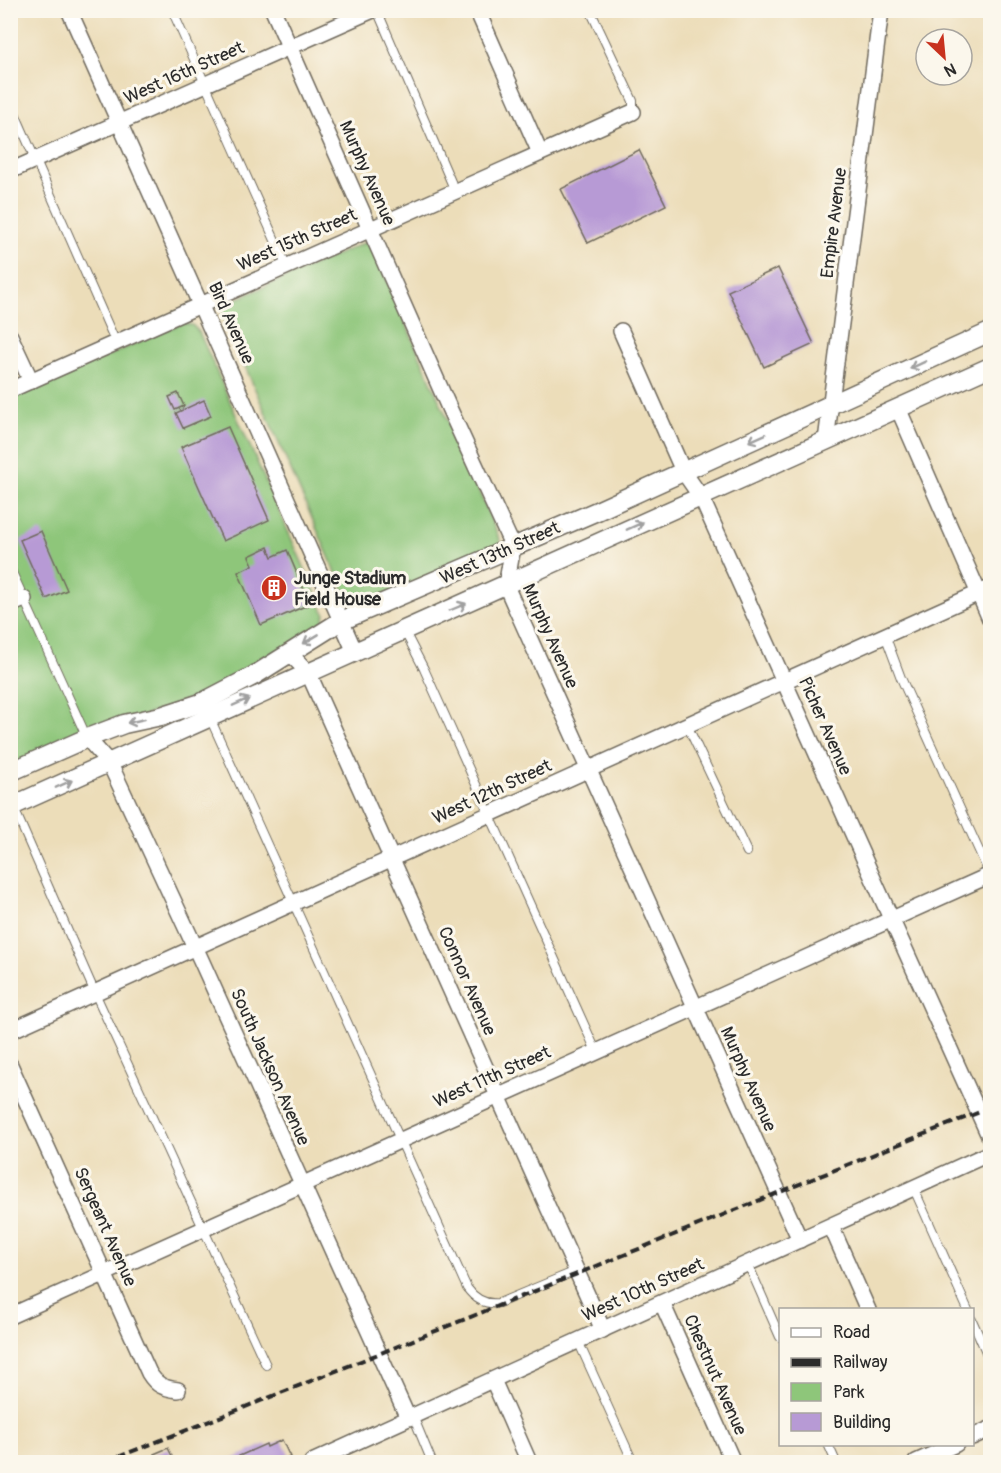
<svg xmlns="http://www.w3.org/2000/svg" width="1001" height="1473" font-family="Pangolin,sans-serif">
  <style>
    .green { fill: #8ec67a; stroke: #5c7852; stroke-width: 1.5 }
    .building { fill: #b79ad5 }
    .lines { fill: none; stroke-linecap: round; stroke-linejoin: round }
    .service-casing { stroke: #6f695d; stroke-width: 10 }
    .minor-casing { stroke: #6f695d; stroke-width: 18 }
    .tertiary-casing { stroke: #6f695d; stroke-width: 21 }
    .service { stroke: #fff; stroke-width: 8 }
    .minor { stroke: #fff; stroke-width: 15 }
    .tertiary { stroke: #fff; stroke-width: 18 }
    .rail { stroke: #2b2b2b; stroke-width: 4; stroke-dasharray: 9 4.5; stroke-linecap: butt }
    .oneway { stroke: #a0a0a0 }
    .labels { text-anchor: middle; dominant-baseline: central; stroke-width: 6; stroke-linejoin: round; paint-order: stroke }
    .street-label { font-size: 18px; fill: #2b2b2b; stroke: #fbf7ec }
    .poi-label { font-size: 18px; font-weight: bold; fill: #2b2b2b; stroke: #fbf7ec; text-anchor: start }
  </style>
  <rect width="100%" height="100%" fill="#fbf7ec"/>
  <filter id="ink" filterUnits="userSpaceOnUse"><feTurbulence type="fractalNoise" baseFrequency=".0167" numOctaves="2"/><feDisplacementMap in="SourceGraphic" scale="12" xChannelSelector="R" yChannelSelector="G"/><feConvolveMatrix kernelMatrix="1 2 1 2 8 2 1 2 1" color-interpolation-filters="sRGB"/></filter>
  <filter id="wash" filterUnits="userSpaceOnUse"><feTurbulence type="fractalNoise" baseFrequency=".008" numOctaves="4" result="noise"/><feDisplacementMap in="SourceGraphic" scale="24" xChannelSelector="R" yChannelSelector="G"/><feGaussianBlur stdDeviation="1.35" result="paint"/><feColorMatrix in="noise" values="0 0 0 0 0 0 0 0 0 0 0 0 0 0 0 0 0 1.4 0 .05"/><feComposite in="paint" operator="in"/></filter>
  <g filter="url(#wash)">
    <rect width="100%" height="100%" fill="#ecddb9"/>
    <g class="green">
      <polygon points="366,242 373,248 500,540 500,543 389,595 375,595 359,601 350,597 344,591 222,314 225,306 230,302"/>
      <polygon points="182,323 192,325 199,332 325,614 323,622 242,680 11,764 10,399"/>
    </g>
    <g id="blocks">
      <g class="building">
        <polygon points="639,150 666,205 588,243 561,189"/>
        <polygon points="778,268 814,344 764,367 728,291"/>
        <polygon points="178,393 184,406 175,410 169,397"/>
        <polygon points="204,400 211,416 183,428 176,413"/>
        <polygon points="228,427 269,520 223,541 181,447"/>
        <polygon points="41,531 67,590 46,599 20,540"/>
        <polygon points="268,547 272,557 287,550 310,604 261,625 238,572 253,565 249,556"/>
        <polygon points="282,1440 290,1457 279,1462 226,1462 266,1444 267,1447"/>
        <polygon points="168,1448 175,1462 158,1462 154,1454"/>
      </g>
    </g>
  </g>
  <g filter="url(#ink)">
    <use href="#blocks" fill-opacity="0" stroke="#6f695d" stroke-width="1.5"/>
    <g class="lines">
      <g class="service-casing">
        <g id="service">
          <polyline points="172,10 287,267"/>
          <polyline points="377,10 455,191"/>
          <polyline points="590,10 633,101 633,112"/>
          <polyline points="10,102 116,343"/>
          <polyline points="10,568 87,738"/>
          <polyline points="404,630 424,669 596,1051"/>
          <polyline points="885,635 901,678 990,875"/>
          <path d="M 210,718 L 467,1288 C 475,1299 485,1305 499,1303 L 576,1271"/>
          <polyline points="687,725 747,852"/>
          <polyline points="13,806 95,993 266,1365"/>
          <polyline points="914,1189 968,1310"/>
          <polyline points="748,1264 780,1337"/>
          <polyline points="972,1320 990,1361"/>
          <polyline points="578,1341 633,1462"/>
          <polyline points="413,1416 432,1462"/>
          <polyline points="828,1444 836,1462"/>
        </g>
      </g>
      <g class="minor-casing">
        <g id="minor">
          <polyline points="69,10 355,652"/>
          <polyline points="273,10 450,410 513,547 506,586 800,1240"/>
          <polyline points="477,10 540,153"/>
          <polyline points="10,171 373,10"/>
          <polyline points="621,331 683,471 701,497 990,1138"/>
          <polyline points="10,336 31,381"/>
          <polyline points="10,390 633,112"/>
          <polyline points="898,408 990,619"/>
          <polyline points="826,441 881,10"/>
          <polyline points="10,605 24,599"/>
          <polyline points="289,653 308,672 603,1330"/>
          <polyline points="87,738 110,764 201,960 408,1418"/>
          <polyline points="10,1031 990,588"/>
          <path d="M 10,1065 L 149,1373 C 157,1386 164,1388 178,1390"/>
          <polyline points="831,1226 868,1310"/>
          <polyline points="662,1303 733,1462"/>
          <polyline points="10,1316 990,875"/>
          <polyline points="493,1380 529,1462"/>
          <polyline points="972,1437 990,1429"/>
          <polyline points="312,1462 990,1153"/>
          <polyline points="916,1462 956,1444"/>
        </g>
      </g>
      <g class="tertiary-casing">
        <g id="tertiary">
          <polyline points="10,772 87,738 124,724 161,716 201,703 255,675 341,621 597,511 990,332"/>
          <polyline points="10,807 990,367"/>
        </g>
      </g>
      <use href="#service" class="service"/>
      <use href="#minor" class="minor"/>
      <use href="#tertiary" class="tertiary"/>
      <path class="rail" d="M 105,1462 C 401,1347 695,1225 990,1108"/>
    </g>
    <defs><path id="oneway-shaft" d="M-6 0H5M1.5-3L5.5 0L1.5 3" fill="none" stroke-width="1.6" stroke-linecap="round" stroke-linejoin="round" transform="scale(1.5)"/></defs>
    <g class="oneway">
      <use href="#oneway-shaft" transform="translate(918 365) rotate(155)"/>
      <use href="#oneway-shaft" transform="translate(757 438) rotate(156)"/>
      <use href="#oneway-shaft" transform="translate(635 526) rotate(-24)"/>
      <use href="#oneway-shaft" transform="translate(458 607) rotate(-23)"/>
      <use href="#oneway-shaft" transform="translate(311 639) rotate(149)"/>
      <use href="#oneway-shaft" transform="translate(241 702) rotate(-24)"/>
      <use href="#oneway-shaft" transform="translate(136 721) rotate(167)"/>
      <use href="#oneway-shaft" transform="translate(64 784) rotate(-24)"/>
    </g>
  </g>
  <defs>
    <g id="building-disc" transform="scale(1.35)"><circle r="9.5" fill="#c8321e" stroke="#fbf7ec"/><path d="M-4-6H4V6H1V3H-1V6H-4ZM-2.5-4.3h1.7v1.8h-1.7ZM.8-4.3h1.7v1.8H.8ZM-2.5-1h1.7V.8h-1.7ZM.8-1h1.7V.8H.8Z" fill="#fff"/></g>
  </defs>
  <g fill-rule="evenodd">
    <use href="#building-disc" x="274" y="588"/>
  </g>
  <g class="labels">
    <g class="street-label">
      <text transform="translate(184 73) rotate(-24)">West 16th Street</text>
      <text transform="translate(367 173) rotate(66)">Murphy Avenue</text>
      <text transform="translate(834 223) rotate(-83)">Empire Avenue</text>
      <text transform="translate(297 240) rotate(-24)">West 15th Street</text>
      <text transform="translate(231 323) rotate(66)">Bird Avenue</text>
      <text transform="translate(500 553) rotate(-24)">West 13th Street</text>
      <text transform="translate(550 636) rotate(66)">Murphy Avenue</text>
      <text transform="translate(825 726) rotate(66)">Picher Avenue</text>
      <text transform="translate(492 792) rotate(-25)">West 12th Street</text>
      <text transform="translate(467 981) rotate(66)">Connor Avenue</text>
      <text transform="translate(270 1067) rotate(66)">South Jackson Avenue</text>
      <text transform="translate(492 1077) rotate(-24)">West 11th Street</text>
      <text transform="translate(748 1079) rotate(66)">Murphy Avenue</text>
      <text transform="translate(105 1227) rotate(66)">Sergeant Avenue</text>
      <text transform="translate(643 1290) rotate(-24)">West 10th Street</text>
      <text transform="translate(715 1375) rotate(66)">Chestnut Avenue</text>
    </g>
    <g class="poi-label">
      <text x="294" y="578">Junge Stadium<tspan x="294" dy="21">Field House</tspan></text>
    </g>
  </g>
  <rect width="1001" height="1473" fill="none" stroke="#fbf7ec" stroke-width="36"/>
  <rect x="779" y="1308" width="195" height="138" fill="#fbf7ec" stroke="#a8a59f" stroke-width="1.5"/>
  <rect x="791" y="1328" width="30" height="9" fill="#ffffff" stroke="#a8a59f" stroke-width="1.5"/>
  <text x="833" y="1338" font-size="18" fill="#2b2b2b">Road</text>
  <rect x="791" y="1358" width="30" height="9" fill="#2b2b2b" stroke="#a8a59f" stroke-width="1.5"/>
  <text x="833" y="1368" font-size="18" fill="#2b2b2b">Railway</text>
  <rect x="791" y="1383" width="30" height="18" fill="#8ec67a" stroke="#a8a59f" stroke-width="1.5"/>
  <text x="833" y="1398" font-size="18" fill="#2b2b2b">Park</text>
  <rect x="791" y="1413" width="30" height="18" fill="#b79ad5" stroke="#a8a59f" stroke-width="1.5"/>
  <text x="833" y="1428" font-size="18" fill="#2b2b2b">Building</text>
  <g transform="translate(944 57) rotate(154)"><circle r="28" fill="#fbf7ec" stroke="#a8a59f" stroke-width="1.5"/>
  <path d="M0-4.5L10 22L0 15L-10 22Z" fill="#c8321e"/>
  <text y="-9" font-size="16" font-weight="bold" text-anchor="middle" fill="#2b2b2b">N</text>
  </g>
</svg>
